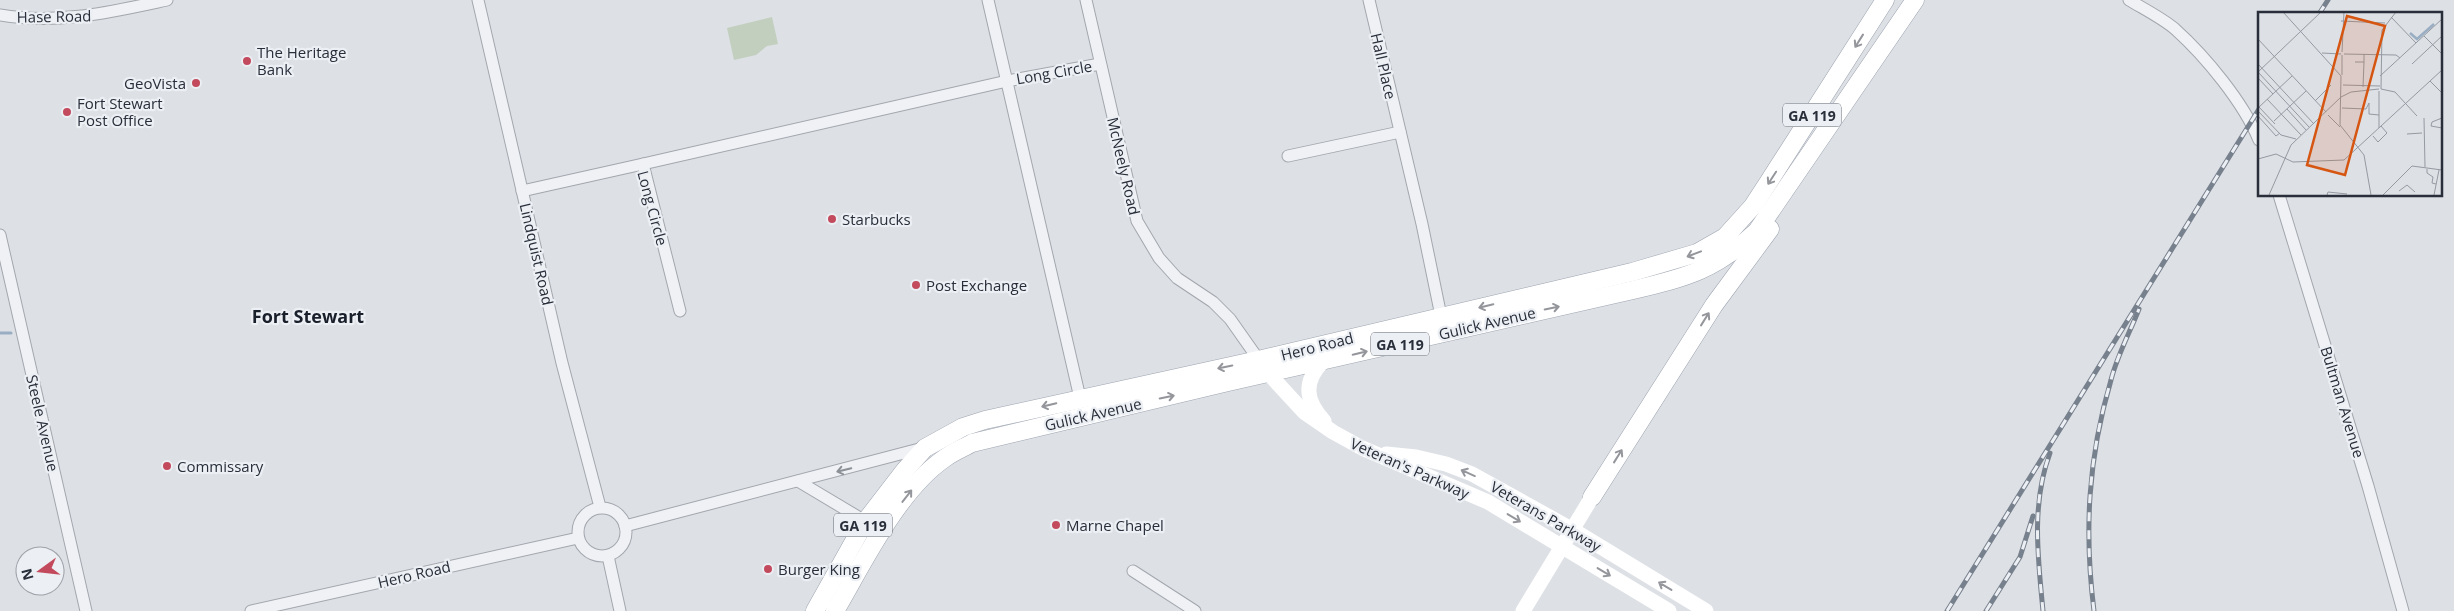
<svg xmlns="http://www.w3.org/2000/svg" width="2454" height="611" font-family="'Open Sans',sans-serif">
  <style>
    .green { fill: #c2cfbe }
    .lines { fill: none; stroke-linecap: round; stroke-linejoin: round }
    .stream { stroke: #9aaec3; stroke-width: 3 }
    .street-casing { stroke: #a3a7ae; stroke-width: 13 }
    .primary-casing { stroke: #9da4b0; stroke-width: 19 }
    .street { stroke: #eff1f4; stroke-width: 11 }
    .secondary { stroke: #fff; stroke-width: 15 }
    .primary { stroke: #fff; stroke-width: 18 }
    .rail-casing { stroke: #77808d; stroke-width: 5 }
    .rail { stroke: #eceff3; stroke-width: 3; stroke-dasharray: 9; stroke-linecap: butt }
    .oneway { stroke: #94969c }
    .oneway2 { stroke: #8c9097 }
    .poi-dot { fill: #c24a5c; stroke: #eceff3; stroke-width: 2 }
    .labels { text-anchor: middle; dominant-baseline: central; stroke-width: 4.5; stroke-linejoin: round; paint-order: stroke }
    .shield { fill: #eceff3; stroke: #636872; stroke-width: 1 }
    .shield-label { font-size: 14px; font-weight: bold; fill: #282e3a }
    .street-label { font-size: 15px; fill: #282e3a; stroke: #eceff3 }
    .poi-label { font-size: 15px; fill: #282e3a; stroke: #eceff3; text-anchor: start }
    .quarter-label { font-size: 18px; font-weight: bold; fill: #1a202b; stroke: #eceff3 }
    .inset-river { fill: none; stroke: #9aaec3; stroke-width: 2.5 }
    .inset-road { fill: none; stroke: #9599a1; stroke-width: 1 }
    .view { fill: #d55511; fill-opacity: 0.15; stroke: #d55511; stroke-width: 2.5 }
    .inset-edge { fill: none; stroke: #282e3a; stroke-width: 2.5 }
  </style>
  <rect width="100%" height="100%" fill="#dde0e5"/>
  <polygon class="green" points="772,17 778,44 767,46 756,55 734,60 727,28"/>
  <g class="lines">
    <polyline class="stream" points="0,333 11,333"/>
    <g class="street-casing">
      <g id="street">
        <polyline points="478,0 562,363 600,507"/>
        <polyline points="988,0 1080,398"/>
        <polyline points="1086,0 1137,221 1159,258 1177,278 1213,302 1230,319 1261,363"/>
        <polyline points="1369,0 1422,224 1441,316"/>
        <path d="M 2129,0 C 2144,9 2162,18 2175,29 C 2206,57 2243,102 2259,140"/>
        <path d="M 0,15 C 57,25 111,12 167,0"/>
        <polyline points="1288,156 1400,132"/>
        <polyline points="643,164 1007,81 1100,64"/>
        <polyline points="522,191 643,164 680,311"/>
        <polyline points="2279,195 2368,486 2403,611"/>
        <polyline points="0,235 86,611"/>
        <polyline points="798,481 870,524"/>
        <circle cx="602" cy="532" r="24"/>
        <polyline points="625,526 923,448"/>
        <polyline points="608,556 620,611"/>
        <polyline points="1133,571 1195,611"/>
        <polyline points="251,611 578,538"/>
      </g>
    </g>
    <g class="primary-casing">
      <g id="primary">
        <polyline points="1592,497 1714,305 1770,229"/>
        <polyline points="815,611 865,522 905,470 925,448 963,427 985,420 1258,360 1632,272 1697,253 1725,237 1753,206 1768,183 1885,0"/>
        <path d="M 835,611 C 863,563 898,490 945,458 C 953,452 963,448 972,443 L 1228,382 L 1633,290 C 1688,277 1715,270 1757,231 L 1915,0"/>
      </g>
    </g>
    <use href="#street" class="street"/>
    <g class="secondary">
      <path d="M 1323,361 C 1303,382 1305,400 1324,421"/>
      <polyline points="1269,374 1304,412 1333,432 1362,448 1488,502 1669,611"/>
      <polyline points="1386,454 1416,457 1446,464 1472,474 1573,530 1706,611"/>
      <polyline points="1523,611 1592,497"/>
    </g>
    <use href="#primary" class="primary"/>
    <g class="rail-casing">
      <g id="rail">
        <polyline points="2319,14 2328,0"/>
        <polyline points="1947,611 2259,109"/>
        <polyline points="1986,611 2020,557 2033,516"/>
        <path d="M 2043,611 C 2038,558 2031,504 2050,453"/>
        <path d="M 2094,611 C 2084,531 2088,458 2111,380 C 2117,356 2130,332 2139,309"/>
      </g>
    </g>
    <use href="#rail" class="rail"/>
  </g>
  <defs><path id="oneway-shaft" d="M-6 0H5M1.5-3L5.5 0L1.5 3" fill="none" stroke-width="1.6" stroke-linecap="round" stroke-linejoin="round" transform="scale(1.25)"/></defs>
  <g class="oneway">
    <use href="#oneway-shaft" transform="translate(1859 41) rotate(122)"/>
    <use href="#oneway-shaft" transform="translate(1772 178) rotate(123)"/>
    <use href="#oneway-shaft" transform="translate(1694 254) rotate(159)"/>
    <use href="#oneway-shaft" transform="translate(1486 306) rotate(167)"/>
    <use href="#oneway-shaft" transform="translate(1552 308) rotate(-12)"/>
    <use href="#oneway-shaft" transform="translate(1705 319) rotate(-58)"/>
    <use href="#oneway-shaft" transform="translate(1360 353) rotate(-13)"/>
    <use href="#oneway-shaft" transform="translate(1225 367) rotate(168)"/>
    <use href="#oneway-shaft" transform="translate(1167 397) rotate(-12)"/>
    <use href="#oneway-shaft" transform="translate(1049 405) rotate(167)"/>
    <use href="#oneway-shaft" transform="translate(1618 456) rotate(-58)"/>
    <use href="#oneway-shaft" transform="translate(1468 473) rotate(-156)"/>
    <use href="#oneway-shaft" transform="translate(907 496) rotate(-52)"/>
    <use href="#oneway-shaft" transform="translate(1514 518) rotate(31)"/>
    <use href="#oneway-shaft" transform="translate(1604 572) rotate(31)"/>
    <use href="#oneway-shaft" transform="translate(1665 586) rotate(-149)"/>
  </g>
  <use class="oneway2" href="#oneway-shaft" transform="translate(844 470) rotate(166)"/>
  <g class="poi-dot">
    <circle cx="247" cy="61" r="5"/>
    <circle cx="196" cy="83" r="5"/>
    <circle cx="67" cy="112" r="5"/>
    <circle cx="832" cy="219" r="5"/>
    <circle cx="916" cy="285" r="5"/>
    <circle cx="167" cy="466" r="5"/>
    <circle cx="1056" cy="525" r="5"/>
    <circle cx="768" cy="569" r="5"/>
  </g>
  <g class="labels">
    <g class="shield">
      <rect x="1783" y="103.5" width="58" height="23" rx="4"/>
      <rect x="1371" y="332.5" width="58" height="23" rx="4"/>
      <rect x="834" y="513.5" width="58" height="23" rx="4"/>
    </g>
    <g class="shield-label">
      <text x="1812" y="115">GA 119</text>
      <text x="1400" y="344">GA 119</text>
      <text x="863" y="525">GA 119</text>
    </g>
    <g class="street-label">
      <text transform="translate(54 16) rotate(-1)">Hase Road</text>
      <text transform="translate(1384 66) rotate(77)">Hall Place</text>
      <text transform="translate(1054 72) rotate(-10)">Long Circle</text>
      <text transform="translate(1124 166) rotate(77)">McNeely Road</text>
      <text transform="translate(653 208) rotate(75)">Long Circle</text>
      <text transform="translate(537 254) rotate(77)">Lindquist Road</text>
      <text transform="translate(1487 323) rotate(-13)">Gulick Avenue</text>
      <text transform="translate(1317 346) rotate(-14)">Hero Road</text>
      <text transform="translate(2343 402) rotate(73)">Bultman Avenue</text>
      <text transform="translate(1093 414) rotate(-13)">Gulick Avenue</text>
      <text transform="translate(43 423) rotate(77)">Steele Avenue</text>
      <text transform="translate(1410 468) rotate(24)">Veteran's Parkway</text>
      <text transform="translate(1546 516) rotate(30)">Veterans Parkway</text>
      <text transform="translate(414 574) rotate(-13)">Hero Road</text>
    </g>
    <g class="poi-label">
      <text x="257" y="52">The Heritage<tspan x="257" dy="17">Bank</tspan></text>
      <text x="186" y="83" text-anchor="end">GeoVista</text>
      <text x="77" y="103">Fort Stewart<tspan x="77" dy="17">Post Office</tspan></text>
      <text x="842" y="219">Starbucks</text>
      <text x="926" y="285">Post Exchange</text>
      <text x="177" y="466">Commissary</text>
      <text x="1066" y="525">Marne Chapel</text>
      <text x="778" y="569">Burger King</text>
    </g>
    <g class="quarter-label">
      <text x="308" y="316">Fort Stewart</text>
    </g>
  </g>
  <g transform="translate(2258 12)">
    <rect width="184" height="184" fill="#dde0e5"/>
    <path class="inset-river" d="M 152,21 L 159,27 L 176,12"/>
    <path class="inset-road" d="M 25,0 L 83,64 L 82,113 L 106,143 L 113,183M 133,5 L 158,31M 83,9 L 127,11M 166,24 L 184,42M 0,27 L 68,100M 84,40 L 86,0M 64,41 L 83,42M 86,42 L 138,43 L 142,46M 97,50 L 106,50 L 106,42M 0,52 L 56,112M 154,52 L 184,24M 0,60 L 63,0M 0,60 L 51,115M 84,63 L 84,43M 122,64 L 184,7M 0,66 L 15,82M 172,69 L 184,81M 85,73 L 122,74M 105,75 L 106,50M 123,77 L 124,18 L 138,0M 123,77 L 137,80 L 159,104M 83,85 L 93,80 L 121,77M 9,87 L 43,123M 57,89 L 73,73M 1,95 L 17,112M 0,96 L 34,64M 84,96 L 108,97 L 111,91 L 111,102 L 121,103M 29,97 L 48,118M 0,99 L 23,123 L 38,127M 70,103 L 82,115M 0,104 L 18,124 L 22,121M 166,106 L 167,155M 184,106 L 174,110 L 173,114 L 184,116M 16,109 L 48,79M 121,116 L 121,79M 149,122 L 164,121M 115,124 L 120,130 L 129,121 L 123,114M 0,147 L 18,142 L 35,150 L 86,148 L 184,58M 169,157 L 169,161 L 175,165 L 174,171 L 178,172M 141,179 L 149,173 L 157,180M 11,183 L 33,133 L 83,85M 69,183 L 70,180 L 89,182M 125,183 L 154,154 L 184,158M 176,183 L 181,158"/>
    <path class="view" d="M 89,4 L 127,14 L 87,163 L 49,153 Z"/>
    <rect width="184" height="184" class="inset-edge"/>
  </g>
  <g transform="translate(40 571) rotate(255)"><circle r="24" fill="#eceff3" stroke="#9ea2a9"/>
  <path d="M0-4L9 19L0 12L-9 19Z" fill="#c24a5c"/>
  <text y="-8" font-size="14" font-weight="bold" text-anchor="middle" fill="#282e3a">N</text>
  </g>
</svg>
